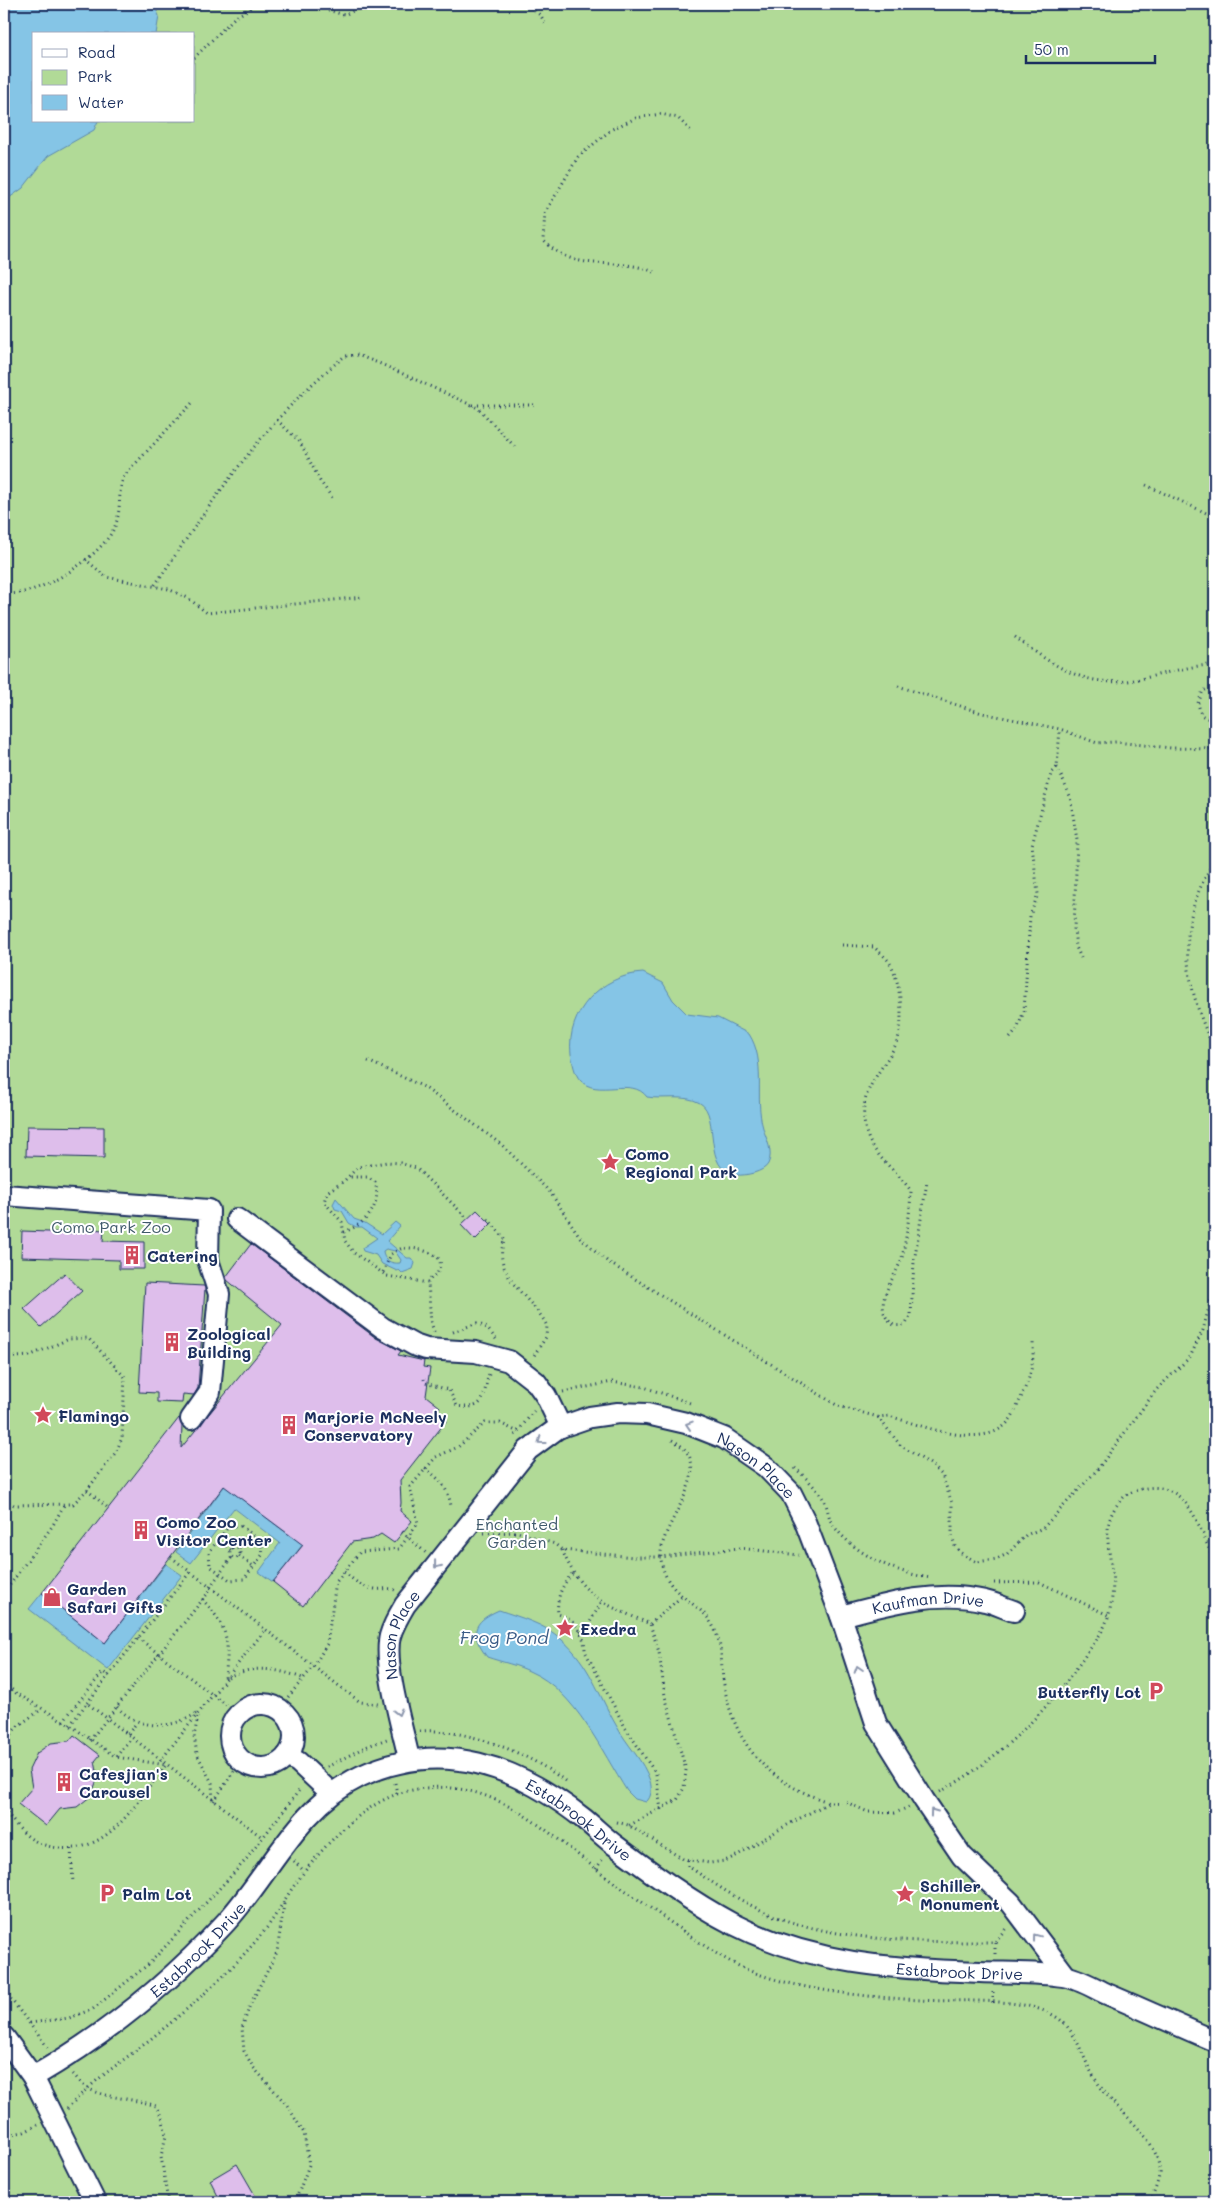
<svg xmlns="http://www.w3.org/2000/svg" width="1219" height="2206" font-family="Mali,sans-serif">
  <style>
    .green { fill: #b1da97; stroke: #66847a; fill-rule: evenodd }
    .water { fill: #85c5e6; stroke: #5b89b0; fill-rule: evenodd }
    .building { fill: #debeeb; stroke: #1b2f5e }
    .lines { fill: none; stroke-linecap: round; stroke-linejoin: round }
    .minor-casing { stroke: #1b2f5e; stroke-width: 24 }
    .path { stroke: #1b2f5e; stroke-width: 3; stroke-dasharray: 1 4; stroke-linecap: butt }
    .minor { stroke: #fff; stroke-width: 20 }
    .oneway { stroke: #8d97ae }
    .labels { text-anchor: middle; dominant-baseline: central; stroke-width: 4; stroke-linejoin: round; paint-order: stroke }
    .poi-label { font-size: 16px; font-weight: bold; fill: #1b2f5e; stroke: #fff; text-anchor: start }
    .park-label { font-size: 16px; fill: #405a6c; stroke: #fff }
    .street-label { font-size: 16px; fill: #1b2f5e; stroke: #fff }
    .water-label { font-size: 18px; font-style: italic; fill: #3b5c87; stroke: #fff }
  </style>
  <rect width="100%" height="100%" fill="#fff"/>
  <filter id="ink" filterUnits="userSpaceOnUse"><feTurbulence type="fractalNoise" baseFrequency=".02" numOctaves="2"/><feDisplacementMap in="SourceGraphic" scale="10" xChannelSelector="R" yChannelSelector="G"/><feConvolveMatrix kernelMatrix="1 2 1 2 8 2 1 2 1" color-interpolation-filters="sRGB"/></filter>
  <g filter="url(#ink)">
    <path class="green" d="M 4,4 L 1215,4 L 1215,2202 L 4,2202 ZM 34,34 L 194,34 L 194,121 L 34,121 Z"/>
    <g class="water">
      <polygon points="4,4 154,4 159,16 156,34 34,34 34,121 98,121 94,130 48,156 23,188 9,198 4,214"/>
      <path d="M 643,973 L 663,983 L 673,1000 L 687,1014 L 718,1018 L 749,1034 C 767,1062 754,1097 763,1128 C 766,1139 774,1152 768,1164 C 764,1172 745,1176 737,1175 C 701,1171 721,1115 700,1103 C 684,1094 664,1100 647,1097 C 632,1076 596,1099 580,1080 C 574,1073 573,1063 571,1054 C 566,1012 601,975 643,973 Z"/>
      <path d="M 336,1198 L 354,1219 L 365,1223 L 382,1234 L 395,1222 L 400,1226 L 387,1241 L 407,1258 L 411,1258 L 415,1263 L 413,1269 L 402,1273 L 399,1270 L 397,1271 L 382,1264 L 376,1255 L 363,1251 L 362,1248 L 377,1238 L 362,1227 L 356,1227 L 349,1223 L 342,1211 L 335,1209 L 333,1204 ZM 386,1249 L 395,1251 L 401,1260 L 400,1263 C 391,1264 383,1260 383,1251 Z"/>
      <polygon points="236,1470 234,1493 292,1537 304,1521 323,1519 273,1582 259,1572 280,1543 234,1508 191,1563 176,1552"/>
      <polygon points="166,1564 182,1575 108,1670 29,1609 42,1593 105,1643"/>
      <path d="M 499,1610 C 519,1617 545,1624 561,1639 C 590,1664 598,1694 616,1725 C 626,1744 644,1761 650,1781 C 652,1788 652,1797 646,1802 L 635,1799 L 627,1791 C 602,1752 575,1691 531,1672 C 518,1665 501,1662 487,1657 C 470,1634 471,1622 499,1610 Z"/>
    </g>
    <g class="building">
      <polygon points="27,1126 104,1127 104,1158 26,1156"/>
      <polygon points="477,1210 491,1224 475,1240 461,1225"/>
      <polygon points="75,1228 104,1230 103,1241 144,1242 144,1269 119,1269 119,1260 21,1257 22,1231 75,1233"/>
      <polygon points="251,1244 376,1338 401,1351 398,1355 424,1361 423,1367 430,1368 426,1396 440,1407 437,1412 447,1420 400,1480 401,1503 400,1511 412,1521 394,1543 381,1534 373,1539 352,1542 303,1606 273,1582 303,1545 224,1486 105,1643 42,1593 179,1418 182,1426 181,1448 282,1325 227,1280 226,1277"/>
      <polygon points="65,1273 82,1291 41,1327 24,1309"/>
      <polygon points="145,1283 204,1286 205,1288 198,1388 194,1395 183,1394 182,1403 157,1402 157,1393 139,1392"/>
      <polygon points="74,1735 100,1755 95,1761 98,1777 91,1796 77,1807 60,1809 46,1826 18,1804 32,1788 29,1770 37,1753 51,1743 69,1741"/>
      <polygon points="237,2164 259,2202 221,2202 210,2180"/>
    </g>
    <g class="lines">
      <g class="minor-casing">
        <g id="minor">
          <polyline points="4,1195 209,1210 208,1260 219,1294 210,1392 191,1419"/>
          <polyline points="237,1219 383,1328 414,1345 426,1349 476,1352 509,1361 536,1382 546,1396 561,1427"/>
          <path id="s1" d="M 841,1616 C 886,1604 938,1589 985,1601 C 995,1603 1004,1608 1014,1611"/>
          <circle cx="262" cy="1736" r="32"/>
          <polyline points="287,1756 298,1762 331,1793"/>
          <path id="s2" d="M 409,1759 C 403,1730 383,1664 390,1636 C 393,1625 399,1615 405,1605 L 528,1450 L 558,1428 L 590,1417 L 618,1413 L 647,1414 L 686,1423 L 724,1438 L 766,1467 L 791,1493 L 804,1519 L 841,1616 L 876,1723 L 924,1800 L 962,1856 L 1011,1903 L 1066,1976"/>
          <polyline points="4,2037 33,2077 95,2202"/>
          <path id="s3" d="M 33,2077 C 106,2035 169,1984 226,1922 C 271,1873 298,1806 361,1776 C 443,1738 517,1766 584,1819 C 595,1828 605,1838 616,1846 C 652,1873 691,1902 731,1923 C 811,1964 892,1969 980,1972 C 1007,1973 1036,1972 1063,1976 C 1078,1978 1094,1988 1107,1994 C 1143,2009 1179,2026 1215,2041"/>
        </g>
      </g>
      <g class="path">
        <polyline points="309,4 344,15 369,4"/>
        <polyline points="527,4 541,16 545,23"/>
        <polyline points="194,58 234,18 257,4"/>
        <path d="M 654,272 C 615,255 577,276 543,240 L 545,213 L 578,157 L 612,129 L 636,118 L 661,114 L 678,118 L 692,132"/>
        <polyline points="473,405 534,405"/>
        <polyline points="277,420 300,442 320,481 333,499"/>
        <polyline points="1146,485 1215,517"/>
        <polyline points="85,559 106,577 168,589 188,598 207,613 363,597"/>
        <path d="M 155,585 C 211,503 266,418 345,356 L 357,355 L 381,364 L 478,408 L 516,448"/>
        <path d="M 4,593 C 37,599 103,556 115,526 C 122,510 117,492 124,476 L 193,402"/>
        <path d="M 1015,637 C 1055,667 1087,690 1140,679 C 1165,674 1189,665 1215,665"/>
        <polyline points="898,686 982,713 1060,729 1097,743 1116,742 1171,748 1215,749"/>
        <polyline points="1215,686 1203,691 1198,703 1201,715 1215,722"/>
        <polyline points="1057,767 1070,796 1077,840 1074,930 1076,947 1081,958"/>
        <path d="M 1215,860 C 1173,927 1184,983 1215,1051"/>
        <path d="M 842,945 L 874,947 C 879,952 886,957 890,963 C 901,982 905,1025 896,1044 C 880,1076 856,1091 866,1131 C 872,1156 897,1170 911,1191 C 910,1212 907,1233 903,1253 C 900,1273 871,1302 889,1321 C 894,1327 899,1326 906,1324 L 911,1315 L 914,1262 L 927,1182"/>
        <polyline points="1010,1038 1017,1030 1024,1011 1030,916 1038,894 1032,845 1051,774 1057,767 1060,729"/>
        <path d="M 368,1061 L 424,1087 L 502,1145 L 550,1192 L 580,1237 L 608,1262 L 838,1406 L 878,1417 L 889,1416 C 921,1425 984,1452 1009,1421 C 1014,1415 1017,1406 1020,1400 C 1030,1377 1034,1367 1033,1341"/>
        <path d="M 488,1219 L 505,1239 C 489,1275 534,1298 547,1326 L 546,1337 L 533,1357"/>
        <path d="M 344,1232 C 366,1224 382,1206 375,1182 L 367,1177 L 349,1177"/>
        <path d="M 383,1272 L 391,1254 C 395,1252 400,1248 405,1248 C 413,1247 434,1252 439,1259 C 442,1264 439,1269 437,1274 L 432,1277 L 428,1283"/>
        <polyline points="434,1332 431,1322 428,1283 387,1276 354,1253 345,1241 342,1222 324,1202 327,1192 344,1181 358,1167 387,1162 400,1163 416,1168 466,1217"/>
        <polyline points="453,1332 477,1323 487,1328 496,1339"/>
        <polyline points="4,1358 29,1356 69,1339 88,1338 125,1377 122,1438 116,1452 87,1490"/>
        <path d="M 424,1379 L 425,1383 L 449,1390 L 457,1406 C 488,1411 482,1395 489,1374"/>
        <polyline points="563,1392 612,1382 644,1387 693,1404"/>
        <polyline points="878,1417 901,1446 932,1465 942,1475 952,1503 952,1535 955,1546 961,1553 977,1562 997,1559 1007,1554 1026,1535 1043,1528 1097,1470 1157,1389 1190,1357 1203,1330 1215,1284"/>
        <polyline points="515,1435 534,1411"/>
        <path d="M 672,1440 C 724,1467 657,1522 661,1559 C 666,1598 700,1600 713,1626 C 724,1647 720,1664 724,1685 C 735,1747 770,1784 829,1802"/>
        <path d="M 425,1468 C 440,1479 448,1488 451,1506"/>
        <path d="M 795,1468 C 805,1477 817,1488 824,1500 C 828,1507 828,1518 833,1525 C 855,1555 896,1573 931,1578"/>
        <polyline points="4,1500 14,1505 73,1504 87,1490 108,1508"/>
        <polygon points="241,1526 261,1541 263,1554 244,1579 230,1580 210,1566 209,1552 228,1527"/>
        <polyline points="402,1532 426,1553"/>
        <polyline points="484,1533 518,1532 555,1544 562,1550 634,1557 661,1557 739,1548 799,1555"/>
        <polyline points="218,1540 231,1550"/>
        <circle cx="235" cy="1553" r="5"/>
        <polyline points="239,1549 251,1533"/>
        <path d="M 562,1550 C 583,1599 605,1604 650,1624 L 659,1652 L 665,1696 L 686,1770 L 684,1788 L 677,1800 L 628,1826"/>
        <polyline points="239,1556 253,1566"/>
        <polyline points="171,1557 360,1702 378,1704"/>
        <path d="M 344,1572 C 354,1580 362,1588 375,1589 C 382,1590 388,1587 395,1590"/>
        <path d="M 572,1574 C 562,1585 556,1598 558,1614 C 574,1619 585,1633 585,1651 L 625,1727 L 656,1774 L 661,1810"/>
        <polyline points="994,1583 1039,1582 1108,1615"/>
        <polyline points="210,1587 232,1557"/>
        <polyline points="4,1593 53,1525 64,1505"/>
        <path d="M 202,1599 C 228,1627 230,1640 225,1678"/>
        <polyline points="650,1624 681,1597"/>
        <polyline points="580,1632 590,1622 601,1603"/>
        <polyline points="138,1638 226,1705"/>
        <path d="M 228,1677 C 255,1664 278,1669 305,1679"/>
        <polyline points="4,1683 16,1693 70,1725 116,1757 131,1738"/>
        <polyline points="288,1697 314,1666 327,1644 336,1582 360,1552 399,1549 418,1523 410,1487 436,1457 458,1447 485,1423 500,1423 518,1432"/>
        <polyline points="87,1703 190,1572"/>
        <path d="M 117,1707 C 139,1730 171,1730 197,1713"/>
        <polyline points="198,1717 194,1736 197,1754 212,1783 213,1801"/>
        <polyline points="63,1721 103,1672 109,1676"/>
        <polyline points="70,1725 87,1703 263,1838"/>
        <path d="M 420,1731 C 466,1728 529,1753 565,1781"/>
        <polyline points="128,1734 137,1722"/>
        <polyline points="90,1740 212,1588"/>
        <polyline points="4,1741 18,1726 42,1709"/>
        <polyline points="160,1761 265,1630"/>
        <polyline points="327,1767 365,1747 387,1739"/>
        <polyline points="395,1783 397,1794"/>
        <path d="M 940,1792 C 998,1760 1048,1711 1085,1656 C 1094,1643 1105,1630 1109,1614 C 1112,1601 1114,1586 1112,1572 C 1109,1545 1100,1521 1123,1498 C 1128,1492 1139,1489 1147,1488 C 1191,1482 1200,1533 1215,1562"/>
        <polyline points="214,1801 234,1771"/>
        <path d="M 4,1809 C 10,1817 16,1826 24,1833 C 33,1842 47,1847 59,1848 C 110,1854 138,1800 166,1765 L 116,1757"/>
        <polyline points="617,1822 628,1825 683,1859 710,1863 725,1861 736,1856 780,1829 830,1802 848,1803 868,1812 895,1813 909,1807"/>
        <polyline points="71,1849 73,1883"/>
        <path d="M 688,1860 L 688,1866 C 720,1888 753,1910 791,1922 C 856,1942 928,1942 995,1942 L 1007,1927"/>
        <polyline points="294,1861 304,1871"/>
        <polyline points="596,1869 604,1857"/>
        <polyline points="284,1904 277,1952 250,2005 242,2028 244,2051 253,2067 287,2105 304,2133 309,2165 295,2202"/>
        <polyline points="995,1954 995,1942"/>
        <polyline points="4,1975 10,1998 48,2048"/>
        <polyline points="993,2003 993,1991"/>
        <polyline points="30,2023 69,2018 93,2009 150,1963 244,1862 301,1788"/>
        <path d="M 73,2074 C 77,2078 82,2085 87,2088 C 108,2099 134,2098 156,2106 L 163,2120 L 166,2136 L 161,2156 L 168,2202"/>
        <path d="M 67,2109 C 91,2082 120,2063 148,2041 C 190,2008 231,1972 265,1930 C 277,1915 285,1898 296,1883 C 321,1848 365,1800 408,1791 C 485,1773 539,1825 595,1868 C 620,1887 645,1904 670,1922 C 693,1938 716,1955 741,1967 C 791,1990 866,1997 921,2000 C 961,2003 1033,1994 1064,2023 C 1074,2033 1079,2046 1085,2059 C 1091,2074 1101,2089 1112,2101 C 1130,2121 1162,2145 1159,2175 C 1158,2184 1153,2194 1151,2202"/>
        <polyline points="4,2135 24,2132 38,2125"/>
        <polyline points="214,2202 217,2195"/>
      </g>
      <use href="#minor" class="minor"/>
    </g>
    <defs><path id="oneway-chevron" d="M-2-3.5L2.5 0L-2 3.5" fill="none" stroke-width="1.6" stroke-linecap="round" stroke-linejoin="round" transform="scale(1.25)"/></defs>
    <g class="oneway">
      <use href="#oneway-chevron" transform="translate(689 1425) rotate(-162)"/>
      <use href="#oneway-chevron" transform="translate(541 1441) rotate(144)"/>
      <use href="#oneway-chevron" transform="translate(437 1565) rotate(128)"/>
      <use href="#oneway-chevron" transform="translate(858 1669) rotate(-108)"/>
      <use href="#oneway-chevron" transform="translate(398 1712) rotate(76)"/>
      <use href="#oneway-chevron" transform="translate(933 1812) rotate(-126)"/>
      <use href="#oneway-chevron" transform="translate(1036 1937) rotate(-127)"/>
    </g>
  </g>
  <defs>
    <g id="sight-bare" transform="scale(1.5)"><path d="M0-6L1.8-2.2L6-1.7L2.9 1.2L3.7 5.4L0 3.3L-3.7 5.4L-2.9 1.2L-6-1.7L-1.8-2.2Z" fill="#d1495b" stroke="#fff" stroke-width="2.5" paint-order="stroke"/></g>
    <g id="building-bare" transform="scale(1.5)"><path d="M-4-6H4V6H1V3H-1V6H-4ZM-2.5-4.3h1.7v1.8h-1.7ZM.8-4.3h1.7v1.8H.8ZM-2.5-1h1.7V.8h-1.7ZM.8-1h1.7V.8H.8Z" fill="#d1495b" stroke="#fff" stroke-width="2.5" paint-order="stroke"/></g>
    <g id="shop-bare" transform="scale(1.5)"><path d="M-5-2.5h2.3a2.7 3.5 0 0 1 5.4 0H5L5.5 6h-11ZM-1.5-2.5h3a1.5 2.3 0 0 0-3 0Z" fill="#d1495b" stroke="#fff" stroke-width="2.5" paint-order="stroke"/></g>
    <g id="parking-bare" transform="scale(1.5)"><path d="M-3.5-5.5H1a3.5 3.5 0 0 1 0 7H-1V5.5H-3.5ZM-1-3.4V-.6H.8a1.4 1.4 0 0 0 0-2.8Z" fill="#d1495b" stroke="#fff" stroke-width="2.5" paint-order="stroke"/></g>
  </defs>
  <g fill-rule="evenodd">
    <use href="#sight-bare" x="610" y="1162"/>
    <use href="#building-bare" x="132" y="1255"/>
    <use href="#building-bare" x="172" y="1342"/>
    <use href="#sight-bare" x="43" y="1415"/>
    <use href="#building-bare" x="289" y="1425"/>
    <use href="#building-bare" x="141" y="1530"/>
    <use href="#shop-bare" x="52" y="1597"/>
    <use href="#sight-bare" x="565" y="1628"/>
    <use href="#parking-bare" x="1156" y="1691"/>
    <use href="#building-bare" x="64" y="1782"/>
    <use href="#parking-bare" x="107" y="1893"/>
    <use href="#sight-bare" x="905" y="1894"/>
  </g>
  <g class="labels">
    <g class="poi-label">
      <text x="625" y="1153">Como<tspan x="625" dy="18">Regional Park</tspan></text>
      <text x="147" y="1255">Catering</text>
      <text x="187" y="1333">Zoological<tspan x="187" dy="18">Building</tspan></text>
      <text x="58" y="1415">Flamingo</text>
      <text x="304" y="1416">Marjorie McNeely<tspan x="304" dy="18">Conservatory</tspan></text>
      <text x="156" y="1521">Como Zoo<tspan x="156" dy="18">Visitor Center</tspan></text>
      <text x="67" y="1588">Garden<tspan x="67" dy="18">Safari Gifts</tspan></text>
      <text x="580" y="1628">Exedra</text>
      <text x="1141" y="1691" text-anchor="end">Butterfly Lot</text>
      <text x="79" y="1773">Cafesjian's<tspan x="79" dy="18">Carousel</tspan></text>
      <text x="920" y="1885">Schiller<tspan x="920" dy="18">Monument</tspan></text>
      <text x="122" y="1893">Palm Lot</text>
    </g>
    <g class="park-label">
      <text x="111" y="1226">Como Park Zoo</text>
      <text x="517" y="1523">Enchanted<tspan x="517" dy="18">Garden</tspan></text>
    </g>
    <g class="street-label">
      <text stroke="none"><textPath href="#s2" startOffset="609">Nason Place</textPath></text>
      <text stroke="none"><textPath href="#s1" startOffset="89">Kaufman Drive</textPath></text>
      <text stroke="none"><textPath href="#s2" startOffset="129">Nason Place</textPath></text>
      <text stroke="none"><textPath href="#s3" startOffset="686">Estabrook Drive</textPath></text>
      <text stroke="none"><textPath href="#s3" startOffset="209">Estabrook Drive</textPath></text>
      <text stroke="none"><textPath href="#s3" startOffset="1106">Estabrook Drive</textPath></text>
    </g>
    <g class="water-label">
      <text x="504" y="1637">Frog Pond</text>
    </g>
  </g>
  <rect width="1219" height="2206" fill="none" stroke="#fff" stroke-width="20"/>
  <rect x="10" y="10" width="1199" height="2186" fill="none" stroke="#1b2f5e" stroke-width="2" filter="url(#ink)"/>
  <rect x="32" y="32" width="162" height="90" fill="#ffffff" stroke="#a4acbf"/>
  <rect x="42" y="49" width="25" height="8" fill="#ffffff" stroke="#a4acbf"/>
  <text x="78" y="58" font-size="15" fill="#1b2f5e">Road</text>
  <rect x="42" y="70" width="25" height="15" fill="#b1da97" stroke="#a4acbf"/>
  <text x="78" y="82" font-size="15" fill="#1b2f5e">Park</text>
  <rect x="42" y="95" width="25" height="15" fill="#85c5e6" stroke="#a4acbf"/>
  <text x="78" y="108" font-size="15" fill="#1b2f5e">Water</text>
  <path d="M1026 55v8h129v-8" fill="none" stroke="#1b2f5e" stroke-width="2.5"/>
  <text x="1034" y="55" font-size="15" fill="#1b2f5e" stroke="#ffffff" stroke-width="4" paint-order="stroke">50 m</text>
</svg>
